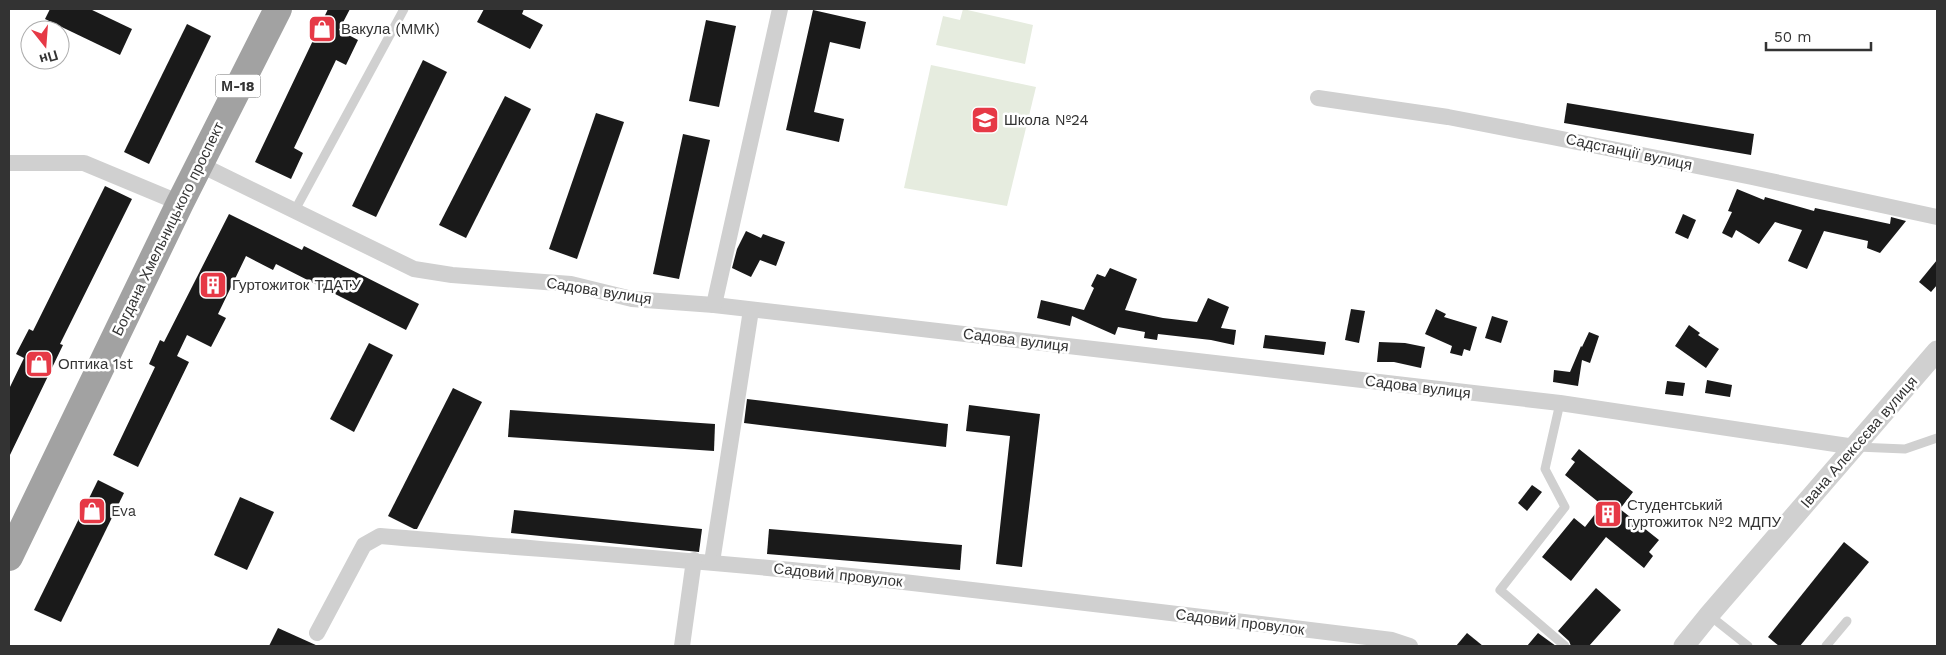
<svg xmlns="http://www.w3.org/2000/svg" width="1946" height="655" font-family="'Work Sans',sans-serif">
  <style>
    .green { fill: #e6ecdf }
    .building { fill: #1a1a1a }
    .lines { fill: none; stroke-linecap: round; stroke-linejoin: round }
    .service { stroke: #d0d0d0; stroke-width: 9 }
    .minor { stroke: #d0d0d0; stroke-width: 16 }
    .tertiary { stroke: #d0d0d0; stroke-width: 21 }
    .trunk { stroke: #a2a2a2; stroke-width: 28 }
    .labels { text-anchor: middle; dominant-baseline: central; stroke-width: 5; stroke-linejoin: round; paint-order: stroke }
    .shield { fill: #fff; stroke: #707070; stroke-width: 1 }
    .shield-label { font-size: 14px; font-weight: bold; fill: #333 }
    .poi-label { font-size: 15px; fill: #333; stroke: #fff; text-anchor: start }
    .street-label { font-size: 15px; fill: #333; stroke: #fff }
  </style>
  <rect width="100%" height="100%" fill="#fff"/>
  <g class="green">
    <polygon points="963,9 1033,25 1025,64 936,45 943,16 960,20"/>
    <polygon points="931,65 1036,87 1007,206 904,188"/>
  </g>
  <g class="building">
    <polygon points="50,9 90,9 132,29 120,55 45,19"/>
    <polygon points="328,9 350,9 339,30 358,40 346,65 336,60 294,148 303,153 291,179 255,162"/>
    <polygon points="484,9 524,9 522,14 543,25 530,49 477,22"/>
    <polygon points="813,10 866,22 860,49 830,42 814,112 844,119 839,142 786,130"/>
    <polygon points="706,20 736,26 719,107 689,101"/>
    <polygon points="187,24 211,36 149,164 124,152"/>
    <polygon points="423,60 447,72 376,217 352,206"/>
    <polygon points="505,96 531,109 466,238 439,225"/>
    <polygon points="1567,103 1754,134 1751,155 1564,123"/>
    <polygon points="596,113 624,122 577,259 549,249"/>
    <polygon points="683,134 710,140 679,279 653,274"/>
    <polygon points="105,186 132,199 60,344 63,345 9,457 9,389 24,358 16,354 29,329 33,331"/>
    <polygon points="1737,189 1764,200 1765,197 1814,211 1815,208 1890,224 1891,217 1906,221 1880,253 1867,248 1868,241 1824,231 1807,269 1788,261 1802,230 1775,222 1759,244 1736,230 1732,238 1722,233 1732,212 1728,211"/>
    <polygon points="229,214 302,250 304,246 419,304 406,330 276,264 273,270 246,256 218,314 226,318 211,347 187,335 177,356 189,362 138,467 113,455 155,367 149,364 160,340 164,342"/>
    <polygon points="1683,214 1696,220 1688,239 1675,233"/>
    <polygon points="746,231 761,238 763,234 785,242 776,266 760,260 751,277 732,268 737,249"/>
    <polygon points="1937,260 1937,285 1931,292 1919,282"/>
    <polygon points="1110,268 1137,279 1125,310 1163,318 1197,322 1208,298 1229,307 1221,328 1236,330 1234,345 1211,340 1158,334 1157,340 1144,338 1145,332 1118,327 1115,335 1072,316 1070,326 1037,318 1041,300 1084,310 1094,288 1091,286 1097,274 1105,277"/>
    <polygon points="1351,309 1365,311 1359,343 1345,340"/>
    <polygon points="1436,309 1446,314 1444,317 1477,327 1470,351 1464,349 1462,356 1450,353 1452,346 1425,334"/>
    <polygon points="1492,316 1508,321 1501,343 1485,338"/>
    <polygon points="1689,325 1700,333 1698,335 1719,349 1706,368 1675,346"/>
    <polygon points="1589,332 1599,336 1590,363 1582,360 1578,386 1553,382 1554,370 1570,372 1581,346 1582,347"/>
    <polygon points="1265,335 1326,342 1324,355 1263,348"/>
    <polygon points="1379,342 1405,343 1425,347 1421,368 1394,362 1377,362"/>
    <polygon points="369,343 393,355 354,432 330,419"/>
    <polygon points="1707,380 1732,385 1730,397 1705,393"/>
    <polygon points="1667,381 1685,383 1683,396 1665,394"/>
    <polygon points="453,388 482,402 417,529 414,529 388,516"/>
    <polygon points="747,399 948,424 946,447 744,423"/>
    <polygon points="969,405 1040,414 1022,567 996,564 1010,436 966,431"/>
    <polygon points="510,410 715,424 714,451 508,437"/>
    <polygon points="1579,449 1633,492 1620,509 1659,540 1649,552 1653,556 1644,568 1606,537 1571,581 1542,557 1574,518 1585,527 1602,505 1565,475 1575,462 1571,459"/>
    <polygon points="98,480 124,493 61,622 34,610"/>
    <polygon points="1532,485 1542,492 1527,511 1518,503"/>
    <polygon points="240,497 274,512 247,570 214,555"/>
    <polygon points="514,510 702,529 699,552 511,533"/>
    <polygon points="769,529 962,545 960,570 767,554"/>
    <polygon points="1844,542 1869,562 1800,646 1779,646 1768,637"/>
    <polygon points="1596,588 1621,610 1589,646 1571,646 1569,641 1558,631"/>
    <polygon points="278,628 318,646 269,646"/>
    <polygon points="1467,633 1483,646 1456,646"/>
    <polygon points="1538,633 1549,641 1556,646 1527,646"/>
  </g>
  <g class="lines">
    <g class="service">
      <polyline points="295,210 404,9"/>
      <polyline points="1560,403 1545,469 1565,507 1500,590 1565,646"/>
      <polyline points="1857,447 1905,449 1937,438"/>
      <polyline points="1709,615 1748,646"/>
      <polyline points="1826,646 1847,621"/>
    </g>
    <g class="minor">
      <polyline points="1318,98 1448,117 1552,137 1752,177 1937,217"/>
      <polyline points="9,163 84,163 180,203"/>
      <polyline points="199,164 414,269 452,275 571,284 632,299 714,305 1560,403 1855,447"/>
      <polyline points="714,305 780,9"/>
      <polyline points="712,562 751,310"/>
      <path d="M 317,633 L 364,545 L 380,536 C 543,550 706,560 869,578 C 1043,597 1218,619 1392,640 L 1410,646"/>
      <polyline points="682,646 694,560"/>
    </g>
    <polyline class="tertiary" points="1684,646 1709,615 1937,351"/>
    <polyline class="trunk" points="9,557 180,203 278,9"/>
  </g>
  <defs>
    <g id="shop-square" transform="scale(1.4375)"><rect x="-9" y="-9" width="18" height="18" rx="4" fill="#e63946" stroke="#fff"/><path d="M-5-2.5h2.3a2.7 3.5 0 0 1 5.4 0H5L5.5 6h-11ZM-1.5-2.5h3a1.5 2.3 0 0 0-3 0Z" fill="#fff"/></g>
    <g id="school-square" transform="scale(1.4375)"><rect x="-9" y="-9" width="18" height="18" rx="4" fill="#e63946" stroke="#fff"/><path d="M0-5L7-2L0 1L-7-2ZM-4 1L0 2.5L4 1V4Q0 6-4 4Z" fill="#fff"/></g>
    <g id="building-square" transform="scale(1.4375)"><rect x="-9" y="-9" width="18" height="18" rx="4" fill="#e63946" stroke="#fff"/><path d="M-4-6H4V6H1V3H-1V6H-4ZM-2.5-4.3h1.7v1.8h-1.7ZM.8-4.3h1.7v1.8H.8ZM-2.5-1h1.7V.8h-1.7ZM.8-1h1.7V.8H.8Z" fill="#fff"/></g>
  </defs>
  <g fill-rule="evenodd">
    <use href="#shop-square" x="322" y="29"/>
    <use href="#school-square" x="985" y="120"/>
    <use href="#building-square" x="213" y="285"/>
    <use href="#shop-square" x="39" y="364"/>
    <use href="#shop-square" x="92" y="511"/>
    <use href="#building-square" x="1608" y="514"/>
  </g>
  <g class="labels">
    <rect class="shield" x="215.5" y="74.5" width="45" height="23" rx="4"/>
    <g class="shield-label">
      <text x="238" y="86">М-18</text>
    </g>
    <g class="poi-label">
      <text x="341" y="29">Вакула (ММК)</text>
      <text x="1004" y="120">Школа №24</text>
      <text x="232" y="285">Гуртожиток ТДАТУ</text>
      <text x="58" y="364">Оптика 1st</text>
      <text x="1627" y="505">Студентський<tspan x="1627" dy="17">гуртожиток №2 МДПУ</tspan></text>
      <text x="111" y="511">Eva</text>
    </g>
    <g class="street-label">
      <text transform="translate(1629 152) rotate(12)">Садстанції вулиця</text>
      <text transform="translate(168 229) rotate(-64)">Богдана Хмельницького проспект</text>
      <text transform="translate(599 291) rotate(9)">Садова вулиця</text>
      <text transform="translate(1016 340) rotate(7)">Садова вулиця</text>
      <text transform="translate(1418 387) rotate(7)">Садова вулиця</text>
      <text transform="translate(1859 442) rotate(-49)">Івана Алексєєва вулиця</text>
      <text transform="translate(838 575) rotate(6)">Садовий провулок</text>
      <text transform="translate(1240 622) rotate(7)">Садовий провулок</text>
    </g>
  </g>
  <rect width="1946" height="655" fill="none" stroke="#333333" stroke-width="20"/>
  <g transform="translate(45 45) rotate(163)"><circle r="24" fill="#ffffff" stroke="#adadad"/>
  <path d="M0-4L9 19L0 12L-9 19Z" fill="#e63946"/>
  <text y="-8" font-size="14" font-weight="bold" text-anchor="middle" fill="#333333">Пн</text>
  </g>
  <path d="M1766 42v8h105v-8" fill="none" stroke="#333333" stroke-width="2.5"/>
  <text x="1774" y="42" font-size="15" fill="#333333" stroke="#ffffff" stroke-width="4" paint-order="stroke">50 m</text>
</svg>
